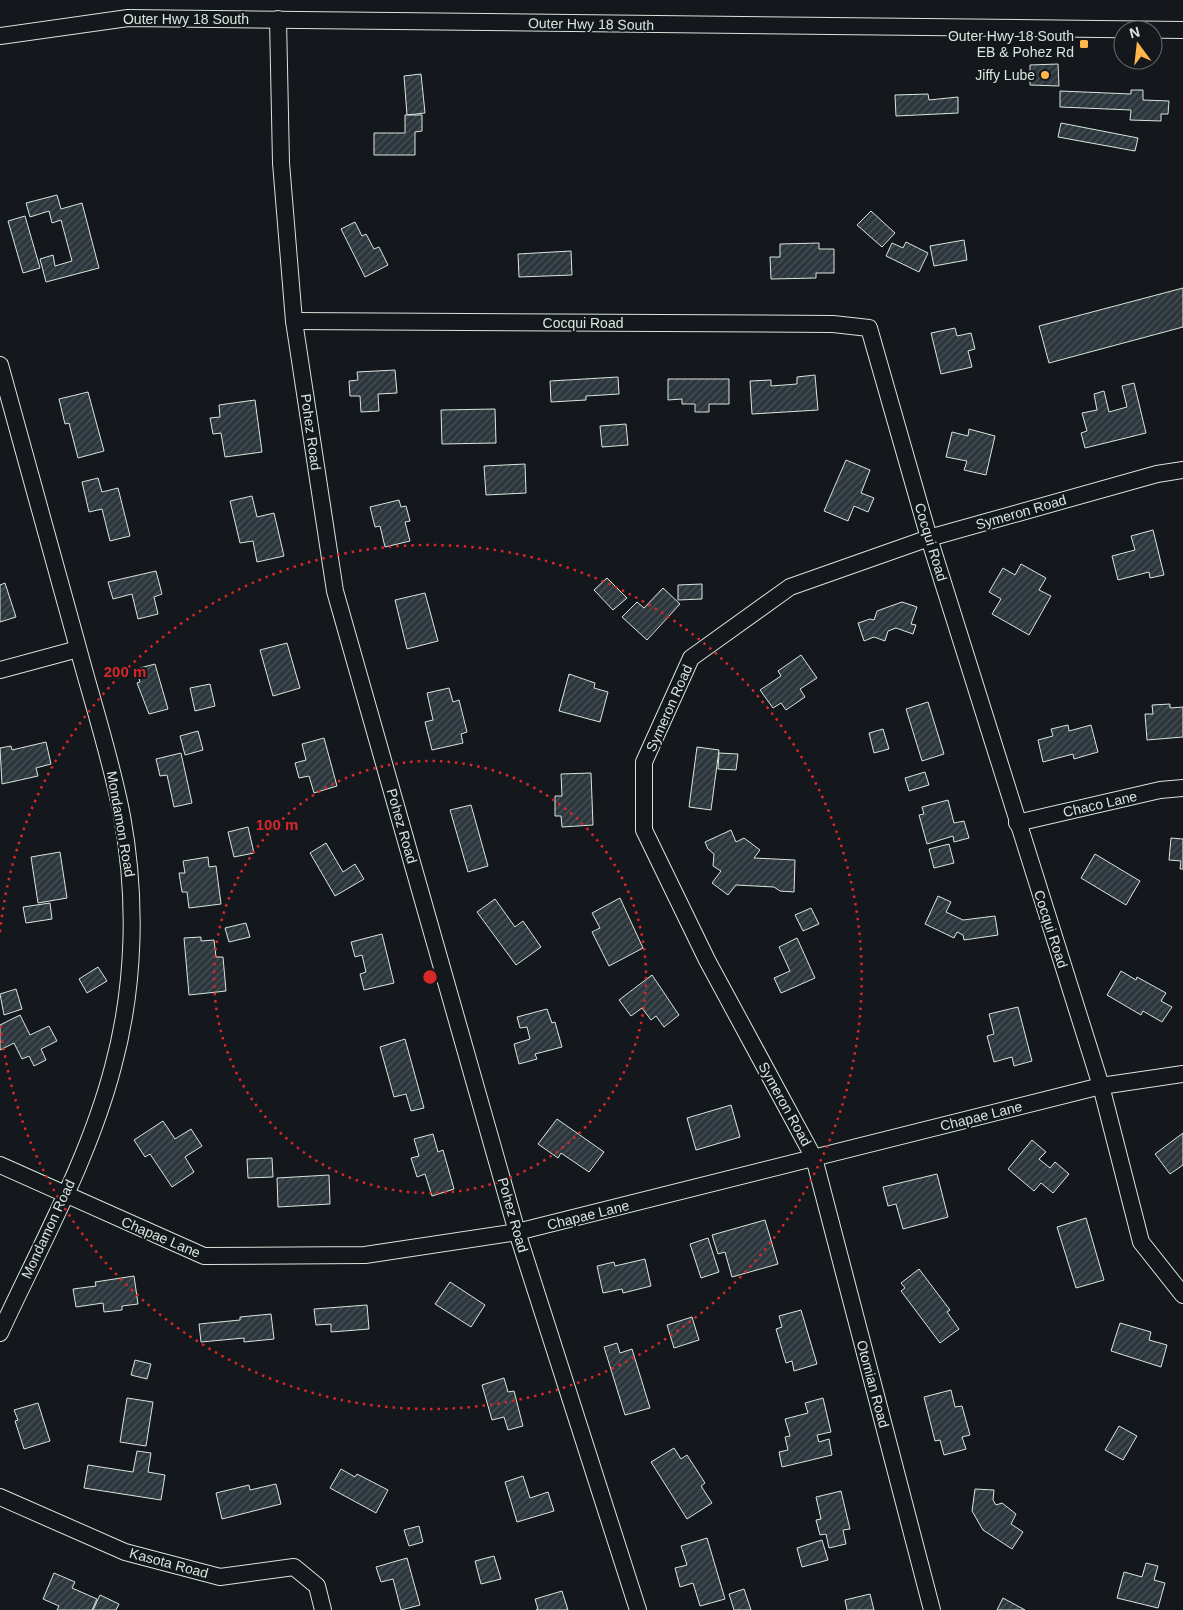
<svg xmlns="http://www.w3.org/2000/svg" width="1183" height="1610" font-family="Helvetica,sans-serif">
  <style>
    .building { fill: url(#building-hatch); stroke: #d8e6dc }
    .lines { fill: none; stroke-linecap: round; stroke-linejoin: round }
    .minor-casing { stroke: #d8e6dc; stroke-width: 18 }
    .minor { stroke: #14181c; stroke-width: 16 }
    .ring { fill: none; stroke: #d62828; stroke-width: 2.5; stroke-dasharray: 2.5 5 }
    .poi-dot { fill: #ffb74d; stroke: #14181c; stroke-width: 2 }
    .labels { text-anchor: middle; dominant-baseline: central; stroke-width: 4; stroke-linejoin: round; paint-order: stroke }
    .street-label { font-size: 14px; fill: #d8e6dc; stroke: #14181c }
    .poi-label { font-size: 14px; fill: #d8e6dc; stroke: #14181c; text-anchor: end }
    .centre { fill: #d62828; stroke: #14181c; stroke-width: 2.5 }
    .ring-label { font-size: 15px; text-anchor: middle; font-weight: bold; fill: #d62828; stroke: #14181c; stroke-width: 4; stroke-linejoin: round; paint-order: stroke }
  </style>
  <defs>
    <pattern id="building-hatch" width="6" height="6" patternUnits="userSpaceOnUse" patternTransform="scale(1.25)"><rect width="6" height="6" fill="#2c363c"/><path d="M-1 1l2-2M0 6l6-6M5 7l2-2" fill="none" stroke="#4a5358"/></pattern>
  </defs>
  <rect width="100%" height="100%" fill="#14181c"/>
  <g class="building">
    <polygon points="1058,64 1059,86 1030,85 1030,65"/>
    <polygon points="421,74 425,113 407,115 404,76"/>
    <polygon points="1131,90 1143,90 1143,100 1169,101 1168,114 1161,114 1161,121 1130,120 1131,110 1060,107 1060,91 1131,94"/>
    <polygon points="928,94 929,100 958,97 958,113 896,116 895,95"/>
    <polygon points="405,115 422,115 422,131 415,132 415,155 374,155 374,133 405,133"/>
    <polygon points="1061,123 1138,138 1135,151 1058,137"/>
    <polygon points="57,195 61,209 82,203 99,268 46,282 40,259 53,255 55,266 72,261 61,220 52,223 49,211 30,217 26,203"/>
    <polygon points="871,211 895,233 882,247 857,225"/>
    <polygon points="25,216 40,268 23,273 8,221"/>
    <polygon points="355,222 362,236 366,234 374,249 379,247 388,265 365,277 341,229"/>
    <polygon points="964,240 967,260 934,266 930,246"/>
    <polygon points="906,242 928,253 919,272 886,256 892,243 903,248"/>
    <polygon points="819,243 819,249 834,249 834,273 816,273 816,278 771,279 770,257 780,257 780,244"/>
    <polygon points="571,251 572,275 519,277 518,254"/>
    <polygon points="1183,288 1183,327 1049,363 1039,326"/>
    <polygon points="955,328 957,336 971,333 975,349 968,351 972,367 941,374 931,333"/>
    <polygon points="395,370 397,393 378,394 379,411 361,412 360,396 350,396 349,381 358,380 357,372"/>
    <polygon points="815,375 818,410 752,414 750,381 771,380 771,386 797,384 797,377"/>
    <polygon points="618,377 619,394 586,396 586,400 551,402 550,381"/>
    <polygon points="668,379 729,379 729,404 709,404 709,412 695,412 695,404 682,404 682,399 668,400"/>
    <polygon points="1134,383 1146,433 1085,448 1081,433 1087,431 1082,413 1097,410 1094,394 1104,391 1109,412 1127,407 1122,386"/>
    <polygon points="88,392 104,451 78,458 69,423 65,424 59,399"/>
    <polygon points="255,400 262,452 225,457 221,433 213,434 210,418 220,417 219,405"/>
    <polygon points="495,409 496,443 442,444 441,410"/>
    <polygon points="626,424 628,445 602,447 600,426"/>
    <polygon points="969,429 995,436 986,475 964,470 967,461 946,457 952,432 968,436"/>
    <polygon points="846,460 870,470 861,493 874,498 868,512 854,506 848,521 824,511"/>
    <polygon points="525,464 526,493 486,495 484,466"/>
    <polygon points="98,478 102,492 118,488 130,536 110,541 102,509 89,512 82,482"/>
    <polygon points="252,496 257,517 274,513 284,556 257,562 253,541 240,543 230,501"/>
    <polygon points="399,500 401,507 406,506 410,521 405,522 410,541 385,547 380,526 375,527 370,507"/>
    <polygon points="1153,530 1164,575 1150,578 1149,572 1118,580 1112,556 1135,550 1131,536"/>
    <polygon points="1021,564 1046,578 1039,590 1051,596 1029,635 992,614 1001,599 989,592 1003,568 1015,575"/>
    <polygon points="156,571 162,594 154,597 158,614 138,619 132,594 113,599 108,582"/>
    <polygon points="607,578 627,598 613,610 594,590"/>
    <polygon points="5,583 16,617 0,622 0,585"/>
    <polygon points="702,584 702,599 678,600 678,585"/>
    <polygon points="663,588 680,604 647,640 622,617 637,602 644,608"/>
    <polygon points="425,593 438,641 407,649 395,600"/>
    <polygon points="902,602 917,607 911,624 916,625 913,634 896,628 888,631 885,641 874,637 864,641 858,623 870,619 874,620 877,611"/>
    <polygon points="287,643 300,688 273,696 260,650"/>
    <polygon points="801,655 817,678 800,689 805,697 786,710 781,703 773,708 760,690 781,676 778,671"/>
    <polygon points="155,664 168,709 149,714 137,683 140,682 136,669"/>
    <polygon points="569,674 595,683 594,688 608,692 600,722 559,711"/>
    <polygon points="210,684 215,706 195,711 190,688"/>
    <polygon points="449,688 453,702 459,700 467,732 461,734 463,743 432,750 425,722 433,720 427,693"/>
    <polygon points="928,702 944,754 922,761 906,709"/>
    <polygon points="1170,704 1170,708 1183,707 1183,737 1147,740 1145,714 1153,714 1152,705"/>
    <polygon points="1068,725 1069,731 1091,725 1098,752 1074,759 1073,754 1043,762 1038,740 1053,736 1051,729"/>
    <polygon points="883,729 889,749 874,753 869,733"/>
    <polygon points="198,731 203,750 185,755 180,736"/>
    <polygon points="324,738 337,786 314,793 309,776 299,778 295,763 306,760 302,744"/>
    <polygon points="46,742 51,764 36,768 38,776 2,784 0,748 11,746 12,750"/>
    <polygon points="697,747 719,750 711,810 689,807"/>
    <polygon points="181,753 192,803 174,807 167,775 160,776 156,759"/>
    <polygon points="719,753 738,754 736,770 718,769"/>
    <polygon points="925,772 929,785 909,791 905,778"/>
    <polygon points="591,773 593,825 562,827 561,816 555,816 555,796 562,796 561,774"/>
    <polygon points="948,800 954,823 964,821 969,838 954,842 953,836 927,844 919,815 924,814 922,807"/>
    <polygon points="471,805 488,866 468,872 450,810"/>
    <polygon points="248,827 254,853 234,857 228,832"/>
    <polygon points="731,830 736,842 744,838 760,850 754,858 795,860 794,892 780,891 774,887 736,885 728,895 712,883 721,871 713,866 714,854 708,849 705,842"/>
    <polygon points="1171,838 1183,839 1183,869 1180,869 1181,861 1169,860"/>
    <polygon points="326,843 343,872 355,864 364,879 335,896 310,853"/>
    <polygon points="949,844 954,863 934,868 929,849"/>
    <polygon points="60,852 67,898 38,903 31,857"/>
    <polygon points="1095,854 1140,881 1126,905 1081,878"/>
    <polygon points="208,857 209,867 216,866 221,904 189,908 187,892 182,892 179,873 185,873 183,861"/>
    <polygon points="938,896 951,902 946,912 963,920 995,916 998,935 964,940 963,935 957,932 954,938 925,924"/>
    <polygon points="620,898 643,948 609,966 592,932 600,928 592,913"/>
    <polygon points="495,899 515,927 523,921 541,947 516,965 477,912"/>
    <polygon points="50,903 52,919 26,923 23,907"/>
    <polygon points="811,908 819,924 803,931 795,915"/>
    <polygon points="246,923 250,937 229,942 225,928"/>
    <polygon points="382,934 394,983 364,990 360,974 366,972 362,955 355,957 351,942"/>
    <polygon points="201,937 201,941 214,940 216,957 223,957 226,991 189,995 184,938"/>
    <polygon points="797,938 815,978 781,993 774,978 790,971 779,947"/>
    <polygon points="98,967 107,981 87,993 79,979"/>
    <polygon points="1121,971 1136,980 1137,977 1166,993 1161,1001 1172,1007 1162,1022 1143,1011 1141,1015 1107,995"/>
    <polygon points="652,975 679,1015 664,1027 656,1016 651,1020 642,1008 631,1016 619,1000"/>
    <polygon points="16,989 22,1009 4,1015 0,994"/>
    <polygon points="1018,1007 1032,1061 1014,1066 1012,1057 994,1062 987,1036 994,1034 989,1014"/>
    <polygon points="547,1009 552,1023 555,1022 562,1047 535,1054 537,1059 519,1064 514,1044 530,1039 527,1027 520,1028 517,1017"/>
    <polygon points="20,1015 30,1035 49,1026 57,1041 41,1049 46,1060 34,1066 29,1056 22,1059 14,1043 0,1050 0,1025"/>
    <polygon points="405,1039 424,1108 411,1111 406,1094 394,1097 380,1047"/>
    <polygon points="731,1105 740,1137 696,1150 687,1118"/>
    <polygon points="557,1119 604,1152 589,1172 561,1153 558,1158 538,1144"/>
    <polygon points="163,1121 175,1139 191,1129 202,1146 185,1157 194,1172 172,1187 150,1154 145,1157 134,1140"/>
    <polygon points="1183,1133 1183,1165 1170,1174 1155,1154"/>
    <polygon points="433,1134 438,1152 443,1150 454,1189 432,1196 425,1174 417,1177 411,1158 419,1156 414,1139"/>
    <polygon points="1032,1140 1046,1152 1039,1159 1050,1168 1055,1162 1069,1174 1053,1193 1041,1183 1034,1191 1008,1169"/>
    <polygon points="272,1158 273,1177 248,1178 247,1159"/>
    <polygon points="937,1174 948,1217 903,1229 896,1204 888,1206 883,1187"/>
    <polygon points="329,1175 330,1204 278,1207 277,1178"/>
    <polygon points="1086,1218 1104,1280 1076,1288 1057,1227"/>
    <polygon points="765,1220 778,1264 732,1277 725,1252 718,1254 712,1235"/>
    <polygon points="708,1238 719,1272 701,1278 690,1244"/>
    <polygon points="645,1259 651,1286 623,1293 622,1289 603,1293 597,1266 614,1262 615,1266"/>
    <polygon points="919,1269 950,1310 947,1312 959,1329 940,1343 901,1291 905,1288 901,1283"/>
    <polygon points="134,1276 138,1304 122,1306 122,1310 104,1312 103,1303 76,1307 73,1289 96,1286 95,1282"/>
    <polygon points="450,1282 485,1305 471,1327 435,1304"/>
    <polygon points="367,1305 369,1329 331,1332 331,1324 316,1325 314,1309"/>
    <polygon points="801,1310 817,1364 794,1371 792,1361 786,1363 776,1329 782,1327 779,1316"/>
    <polygon points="271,1314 274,1339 244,1342 244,1338 201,1342 199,1324 240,1320 240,1317"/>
    <polygon points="692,1317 699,1340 674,1348 667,1325"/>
    <polygon points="1120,1323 1151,1332 1149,1340 1167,1345 1161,1367 1111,1351"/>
    <polygon points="617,1343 620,1353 632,1349 650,1408 625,1415 604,1347"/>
    <polygon points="135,1360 151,1364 147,1379 131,1375"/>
    <polygon points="504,1378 508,1392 514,1391 523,1426 508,1430 504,1417 492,1420 482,1385"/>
    <polygon points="951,1390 955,1407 962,1406 970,1435 962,1437 966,1449 944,1455 940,1440 935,1441 924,1397"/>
    <polygon points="127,1398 153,1402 146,1446 120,1442"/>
    <polygon points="823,1398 831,1432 817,1435 819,1442 829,1439 832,1455 782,1467 779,1452 788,1450 785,1437 790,1436 785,1419 808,1413 805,1403"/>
    <polygon points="38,1403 50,1441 24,1449 15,1421 18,1420 14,1410"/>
    <polygon points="1119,1426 1137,1436 1123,1460 1105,1450"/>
    <polygon points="674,1448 681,1459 687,1455 705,1483 701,1486 712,1503 687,1519 651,1462"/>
    <polygon points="137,1451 151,1453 148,1472 165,1475 161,1500 84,1488 88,1465 133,1472"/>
    <polygon points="341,1469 355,1477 357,1474 388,1490 376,1513 330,1488"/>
    <polygon points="523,1476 530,1498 548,1492 554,1511 517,1522 505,1482"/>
    <polygon points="276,1484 281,1504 222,1519 216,1493 249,1485 250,1490"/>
    <polygon points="975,1489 994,1490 993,1500 996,1505 1002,1503 1016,1514 1011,1524 1023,1532 1012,1549 983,1530 972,1511"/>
    <polygon points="841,1491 850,1529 843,1530 846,1544 829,1548 826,1534 820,1535 816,1520 821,1519 816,1497"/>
    <polygon points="419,1526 423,1542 409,1546 404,1530"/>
    <polygon points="707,1538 725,1599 700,1606 693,1583 680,1587 675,1568 687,1565 681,1546"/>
    <polygon points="822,1540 828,1560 802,1567 797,1548"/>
    <polygon points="494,1556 501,1579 481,1584 475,1561"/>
    <polygon points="407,1558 420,1605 401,1610 393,1579 381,1582 376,1567"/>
    <polygon points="1146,1563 1158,1566 1154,1580 1165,1583 1158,1608 1117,1598 1124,1572 1142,1577"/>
    <polygon points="54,1573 75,1582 72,1588 97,1599 92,1610 57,1610 59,1606 43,1599"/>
    <polygon points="744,1589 751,1610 734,1610 729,1594"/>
    <polygon points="562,1591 568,1610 536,1610 538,1609 535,1599"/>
    <polygon points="870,1594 874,1610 847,1610 845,1600"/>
    <polygon points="100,1595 119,1604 116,1610 93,1610"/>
    <polygon points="1003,1598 1025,1610 997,1610"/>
  </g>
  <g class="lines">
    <g class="minor-casing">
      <g id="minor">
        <polyline points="278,19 281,163 294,321 335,591 517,1232 638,1610"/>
        <polyline points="0,36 128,18 1183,30"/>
        <polyline points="294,321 833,324 869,328 929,538 1101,1086 1141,1242 1183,1295"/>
        <path d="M 0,365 C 25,458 52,551 77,644 C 92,701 111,758 122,816 C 137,898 135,986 113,1067 C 89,1159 40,1246 0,1333"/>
        <polyline points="0,670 78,649"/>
        <polyline points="1017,823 1160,790 1183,788"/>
        <polyline points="0,1165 204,1256 365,1255 517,1232 1101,1086 1183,1074"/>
        <polyline points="0,1497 125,1552 220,1577 294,1567 317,1586 323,1610"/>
        <polyline points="932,1610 814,1158 707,960 644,830 644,762 691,658 790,587 929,538 1157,474 1183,470"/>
      </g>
    </g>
    <use href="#minor" class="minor"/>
  </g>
  <g class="ring">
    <circle cx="430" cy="977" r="216"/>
    <path d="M0 932A432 432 0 1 1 0 1022"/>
  </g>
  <g class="poi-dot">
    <rect x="1079" y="39" width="10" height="10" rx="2.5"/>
    <circle cx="1045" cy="75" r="5"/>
  </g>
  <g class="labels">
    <g class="street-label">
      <text x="186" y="19">Outer Hwy 18 South</text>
      <text transform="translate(591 24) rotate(1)">Outer Hwy 18 South</text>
      <text x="583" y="323">Cocqui Road</text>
      <text transform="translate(311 432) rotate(82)">Pohez Road</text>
      <text transform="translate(1021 512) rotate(-16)">Symeron Road</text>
      <text transform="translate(931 542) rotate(73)">Cocqui Road</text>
      <text transform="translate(669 708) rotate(-66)">Symeron Road</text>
      <text transform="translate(1100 804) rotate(-13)">Chaco Lane</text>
      <text transform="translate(121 824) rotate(80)">Mondamon Road</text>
      <text transform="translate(402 826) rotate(74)">Pohez Road</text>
      <text transform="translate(1051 929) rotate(72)">Cocqui Road</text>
      <text transform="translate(785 1104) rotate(61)">Symeron Road</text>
      <text transform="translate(981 1116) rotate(-14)">Chapae Lane</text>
      <text transform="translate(513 1215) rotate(74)">Pohez Road</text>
      <text transform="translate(588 1215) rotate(-14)">Chapae Lane</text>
      <text transform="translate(48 1229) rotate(-65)">Mondamon Road</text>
      <text transform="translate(161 1237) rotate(23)">Chapae Lane</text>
      <text transform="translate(873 1384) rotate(75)">Otomian Road</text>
      <text transform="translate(169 1563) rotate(15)">Kasota Road</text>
    </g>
    <g class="poi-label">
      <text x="1074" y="36">Outer Hwy 18 South<tspan x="1074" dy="16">EB &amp; Pohez Rd</tspan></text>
      <text x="1035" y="75">Jiffy Lube</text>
    </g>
  </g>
  <circle cx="430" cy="977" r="8" class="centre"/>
  <g class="ring-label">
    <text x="125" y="677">200 m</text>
    <text x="277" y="830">100 m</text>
  </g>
  <g transform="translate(1138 45) rotate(345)"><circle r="24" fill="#14181c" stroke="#626a69"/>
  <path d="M0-4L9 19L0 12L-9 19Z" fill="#ffb74d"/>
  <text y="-8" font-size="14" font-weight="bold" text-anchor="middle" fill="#d8e6dc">N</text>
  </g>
</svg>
